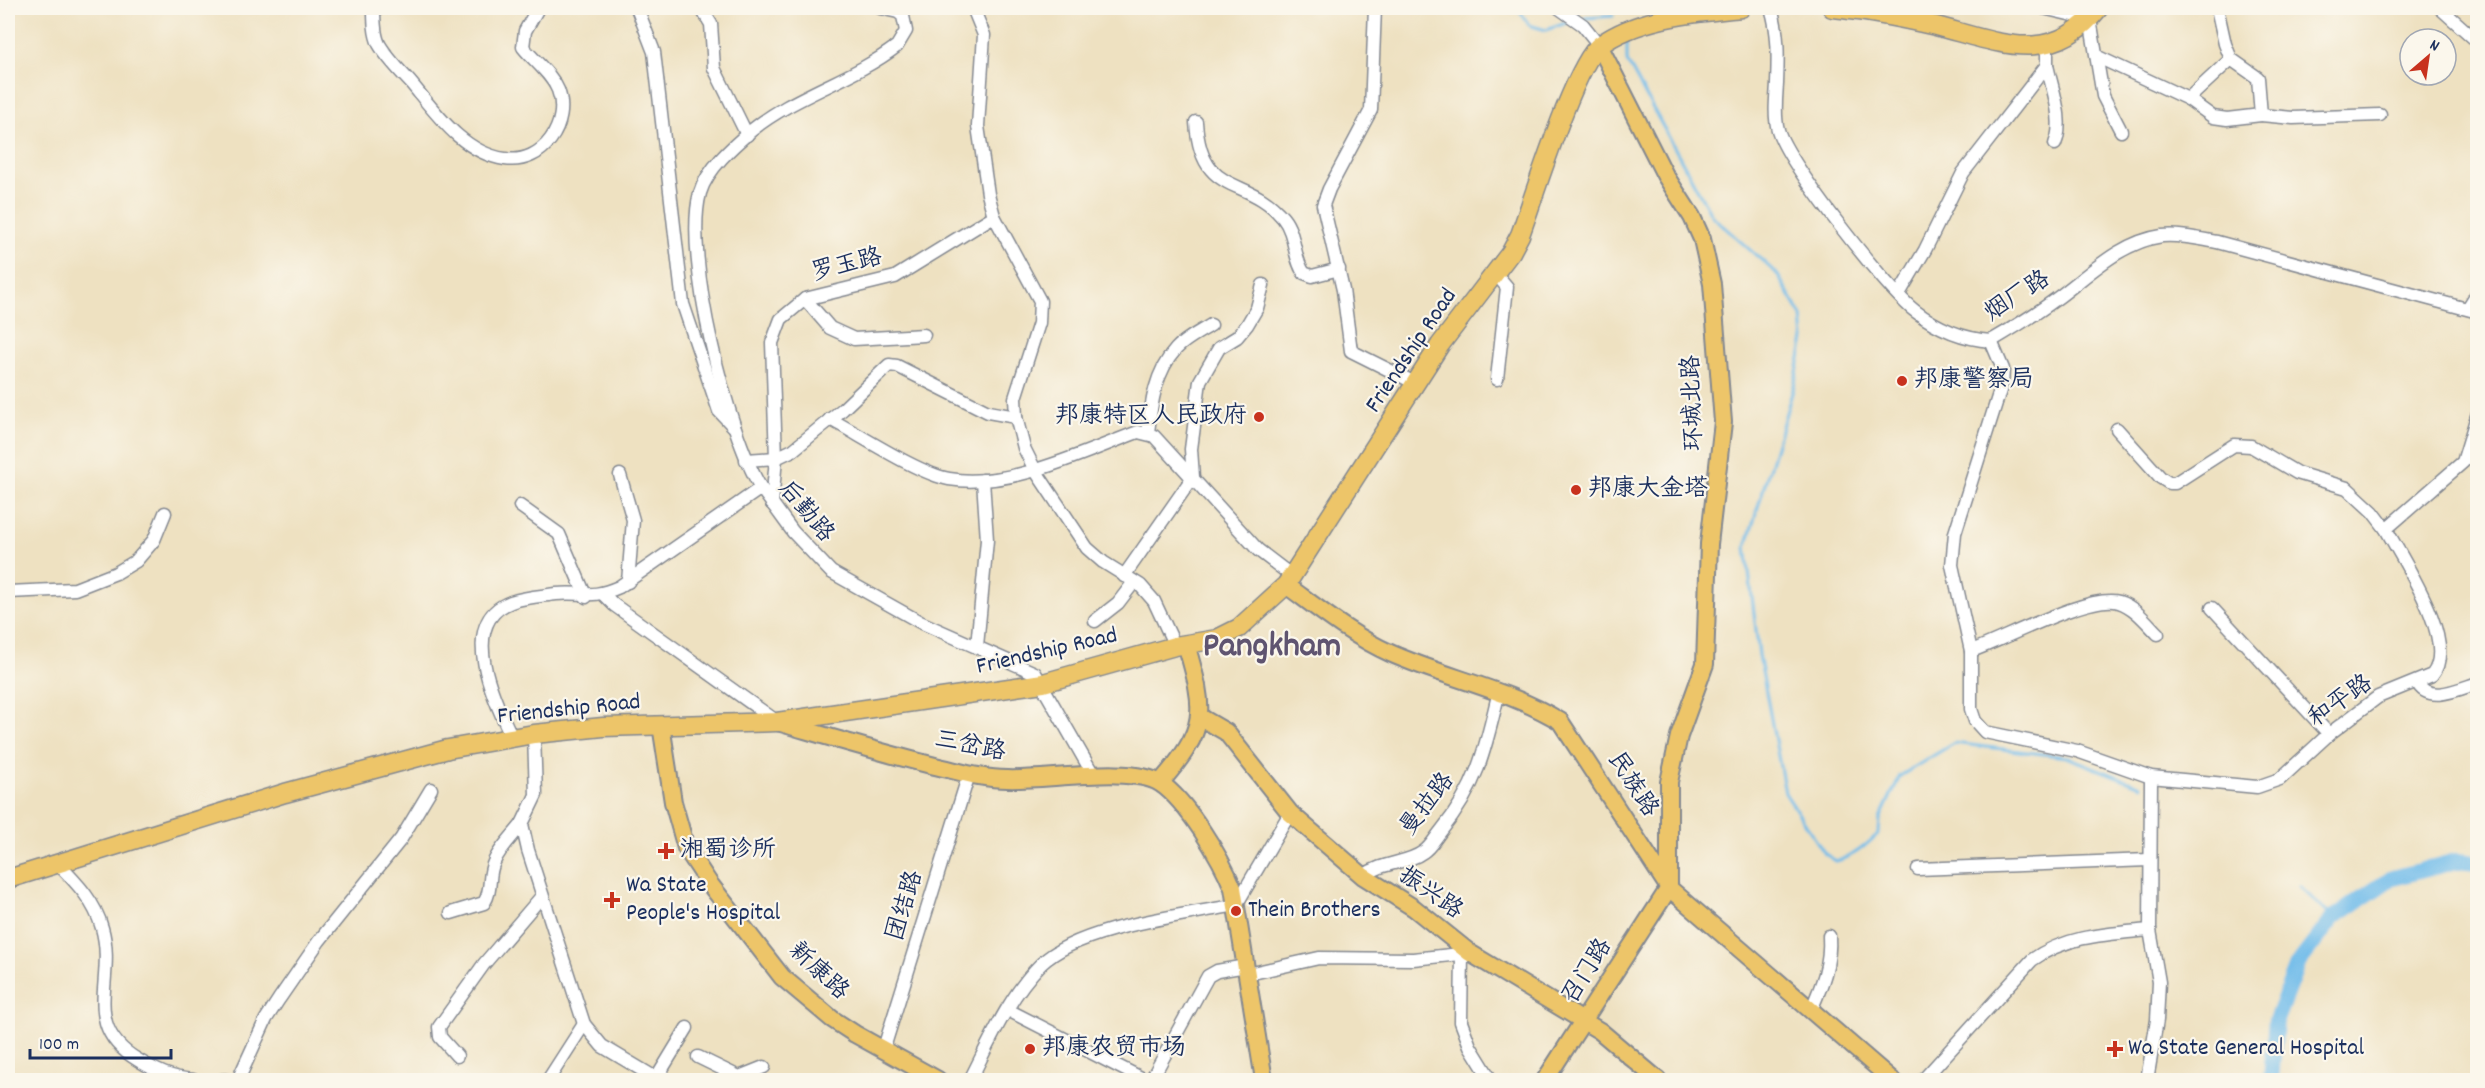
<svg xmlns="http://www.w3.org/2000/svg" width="2485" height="1088" font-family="Dekko,'LXGW WenKai TC',sans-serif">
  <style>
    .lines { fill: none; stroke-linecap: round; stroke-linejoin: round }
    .stream { stroke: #71bcea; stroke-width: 3 }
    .river { stroke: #71bcea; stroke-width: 16 }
    .minor-casing { stroke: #848890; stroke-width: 15 }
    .major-casing { stroke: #848890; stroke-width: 20 }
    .highway-casing { stroke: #848890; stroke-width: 21 }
    .minor { stroke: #fff; stroke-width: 12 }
    .major { stroke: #edc569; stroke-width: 16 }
    .highway { stroke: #edc569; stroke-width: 18 }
    .poi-dot { fill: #c8321e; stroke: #fbf7ec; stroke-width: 2 }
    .labels { text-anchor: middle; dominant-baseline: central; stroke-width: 4.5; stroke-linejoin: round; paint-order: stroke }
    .street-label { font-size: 24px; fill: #1b2f5e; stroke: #fbf7ec }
    .poi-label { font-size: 24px; fill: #1b2f5e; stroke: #fbf7ec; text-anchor: start }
    .town-label { font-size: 36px; font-weight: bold; fill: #5f5470; stroke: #fbf7ec }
  </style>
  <rect width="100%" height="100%" fill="#fbf7ec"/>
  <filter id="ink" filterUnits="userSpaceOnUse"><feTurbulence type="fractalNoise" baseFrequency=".0167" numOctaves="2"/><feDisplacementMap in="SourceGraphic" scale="12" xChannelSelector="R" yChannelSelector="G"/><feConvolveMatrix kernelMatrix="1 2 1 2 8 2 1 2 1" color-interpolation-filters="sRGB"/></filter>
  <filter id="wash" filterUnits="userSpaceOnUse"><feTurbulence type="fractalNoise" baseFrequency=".008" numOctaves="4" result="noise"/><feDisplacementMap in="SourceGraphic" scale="24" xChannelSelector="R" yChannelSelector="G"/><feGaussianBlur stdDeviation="1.35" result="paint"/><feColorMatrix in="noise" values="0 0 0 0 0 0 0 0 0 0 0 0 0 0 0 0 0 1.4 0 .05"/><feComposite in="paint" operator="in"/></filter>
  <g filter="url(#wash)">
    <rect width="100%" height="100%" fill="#eee1c1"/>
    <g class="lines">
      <g class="stream">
        <polyline points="1518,8 1529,25 1546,30 1569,22"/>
        <polyline points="1585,18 1613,16"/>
        <path d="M 1627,42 L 1627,61 L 1712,216 L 1777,274 L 1802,316 L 1804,339 L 1794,386 L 1746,547 L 1759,655 L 1785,793 L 1825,854 L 1836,861 C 1855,856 1865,846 1879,833 L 1880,819 L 1900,776 L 1954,743 L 2067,757 L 2141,786"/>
        <polyline points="2299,886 2333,918"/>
      </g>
      <polyline class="river" points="2271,1080 2276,1020 2297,965 2333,918 2390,879 2456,861 2478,863"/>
    </g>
  </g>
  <g filter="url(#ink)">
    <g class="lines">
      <g class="minor-casing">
        <g id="minor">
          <path d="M 374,8 C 374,19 374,34 379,44 C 387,58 400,71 411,83 C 436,113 463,153 505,159 C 543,165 571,123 558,90 C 551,73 534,61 523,47 L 525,31 L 538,8"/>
          <polyline points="637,8 654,52 683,304 719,411 733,426"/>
          <polyline points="701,8 711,24 714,68 747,135"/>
          <polyline points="973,8 984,35 978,126 988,194 994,216 1040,301 1039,323 1015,398 1016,417 1024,448 1035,470 1087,548 1103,562 1140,585 1154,601 1175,646"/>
          <polyline points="1375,8 1371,110 1329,189 1323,205 1343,290 1351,351 1415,383"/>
          <polyline points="1559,8 1583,25 1599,45"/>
          <path d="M 1771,8 C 1779,33 1778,58 1777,84 C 1776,99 1774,116 1778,130 C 1788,164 1886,289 1915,311 C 1937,328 1964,339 1991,341 C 2013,328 2036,314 2056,299 C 2089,275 2120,242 2162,236 C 2180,234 2199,239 2217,242 L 2478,312"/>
          <polyline points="2043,8 2090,19 2103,96 2121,131"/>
          <polyline points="2217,8 2225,44 2231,59 2258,78 2261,115 2293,118 2380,115"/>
          <polyline points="2440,8 2478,42"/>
          <polyline points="2098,57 2188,99 2213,117 2227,119 2261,115"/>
          <path d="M 2047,65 C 2052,90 2065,120 2055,144"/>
          <polyline points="2188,99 2231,59"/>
          <path d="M 1196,122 C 1201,199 1247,174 1283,218 C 1296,234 1293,258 1304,273 L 1312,276 L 1339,269"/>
          <polyline points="1495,273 1507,287 1497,379"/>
          <polyline points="1899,294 1925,250 1963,173 2047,65 2047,44"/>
          <polyline points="805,299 830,328 854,339 924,335"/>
          <polyline points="2468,308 2478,292"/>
          <path d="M 1991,341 L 2003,369 L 2002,384 L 1955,533 L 1952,565 L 1971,651 L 1971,709 L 1975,721 L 1985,732 L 2077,751 L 2151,777 L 2257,787 L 2280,779 L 2329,734 L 2378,697 L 2432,675 C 2459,643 2403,561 2386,529 L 2463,462 L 2478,413"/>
          <path d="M 830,419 C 860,435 919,474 949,479 C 1009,489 1082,453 1138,432 L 1154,436 L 1258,550 L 1292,576"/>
          <polyline points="2117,429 2161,478 2169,483 2175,483 2234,445 2251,446 2297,473 2347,488 2373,512 2386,529"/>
          <path d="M 1148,433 C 1151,404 1155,372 1176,349 C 1185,339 1200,332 1211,325"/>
          <polyline points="746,460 776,458 793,450 843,409 889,365 897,366 988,412 1016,417"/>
          <polyline points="620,475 633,520 628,582"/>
          <path d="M 761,488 C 727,432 683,256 700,193 C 707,169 733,146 752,130 C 795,95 853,80 897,46 L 906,31 L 903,16 L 898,12 L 880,8"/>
          <polyline points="772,504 776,458 772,343 781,319 805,299 895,277 994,216"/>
          <polyline points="520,506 559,534 586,597"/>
          <polyline points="1124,576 1193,477 1191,449 1200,381 1219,348 1237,337 1247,325 1257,308 1263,285"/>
          <polyline points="8,592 75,589 116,573 136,561 154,540 165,513"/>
          <polyline points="603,594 614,605 776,721"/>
          <polyline points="2212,608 2329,734"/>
          <polyline points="1095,621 1118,603 1134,582"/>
          <polyline points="977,646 987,540 983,480"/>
          <path d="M 1971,651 C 2003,640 2090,593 2119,602 C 2135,607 2147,623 2158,634"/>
          <path d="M 2417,682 C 2428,705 2461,688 2478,683"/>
          <polyline points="534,734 536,795 522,824 528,850 584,1024 602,1046 659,1080"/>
          <path d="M 512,737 C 495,703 456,622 511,602 C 524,597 542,596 556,594 C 584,591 589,600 619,587 L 761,488 L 793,532 L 831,572 L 920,622 L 1035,673 L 1094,776"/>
          <path d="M 58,864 C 77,883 95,902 102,928 C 117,980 79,1025 138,1060 C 156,1071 171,1078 193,1080"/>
          <polyline points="1918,869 2149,860"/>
          <path d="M 1363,876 C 1384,861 1407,864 1423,852 C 1430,848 1436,837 1441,831 C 1478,786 1486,746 1499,691"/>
          <path d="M 451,913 L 484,903 C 493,889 487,877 494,862 C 499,849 513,836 522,824"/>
          <polyline points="1462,954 1461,1022 1470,1046 1491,1080"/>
          <polyline points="1248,974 1319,958 1413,959 1470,953"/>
          <polyline points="1008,1010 1145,1080"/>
          <path d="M 1811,1010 C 1822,985 1831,964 1829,936"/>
          <polyline points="883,1051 969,774"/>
          <polyline points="457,1056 440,1037 439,1027 484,964 542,896"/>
          <polyline points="698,1057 739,1077 764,1067"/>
          <polyline points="656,1079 687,1028"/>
          <polyline points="222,1080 226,1080"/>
          <polyline points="238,1080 266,1019 279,999 319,941 401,839 431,789"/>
          <polyline points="548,1080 584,1024"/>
          <path d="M 970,1080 C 990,1041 1009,996 1041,964 C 1080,926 1183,916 1236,905 L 1290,813"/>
          <polyline points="1151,1080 1208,976 1217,971 1246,966"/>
          <path d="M 1923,1080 L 2032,960 C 2067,935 2108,934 2150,930"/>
          <polyline points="2147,1080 2157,1020 2159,982 2150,930 2151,777"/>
        </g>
      </g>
      <g class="major-casing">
        <g id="major">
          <path d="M 1286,585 C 1319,609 1352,636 1390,653 C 1446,678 1507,689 1560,721 L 1669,888 L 1892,1080"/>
          <polyline points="1200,717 1226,732 1290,813 1363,876 1414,908 1470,953 1600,1031 1658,1080"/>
          <path d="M 777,722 C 829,737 882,753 935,766 C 958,771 982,779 1007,779 C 1043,781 1132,765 1160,783 C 1187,801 1221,858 1233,888 L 1264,1080"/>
          <polyline points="661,725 673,802 686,848 709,883 782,977 832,1019 855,1034 938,1080"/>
          <path d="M 1160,783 C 1208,728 1206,712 1186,644"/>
          <polyline points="1545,1080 1669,888 1669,782 1679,736 1705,664 1709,544 1723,422 1712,284 1702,239 1692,217 1665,175 1599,45"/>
        </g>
      </g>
      <g class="highway-casing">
        <g id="highway">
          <path d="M 1832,8 C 1867,11 1901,18 1936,26 C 1998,42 2051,68 2099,8"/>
          <path d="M 8,879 L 285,793 L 448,749 L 534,734 L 603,727 L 777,722 L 1043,683 L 1175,646 L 1217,639 L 1239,628 L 1286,585 L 1440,345 L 1511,252 L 1520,235 C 1533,200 1575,63 1600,45 C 1639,17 1695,13 1741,8"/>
        </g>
      </g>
      <use href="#minor" class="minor"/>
      <use href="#major" class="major"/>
      <use href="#highway" class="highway"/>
    </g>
  </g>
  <g class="poi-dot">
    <circle cx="1902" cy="381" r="6"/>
    <circle cx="1259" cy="417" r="6"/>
    <circle cx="1576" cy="490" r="6"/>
    <path d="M663 842h6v6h6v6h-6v6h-6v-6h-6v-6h6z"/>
    <path d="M609 891h6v6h6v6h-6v6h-6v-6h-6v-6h6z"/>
    <circle cx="1236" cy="911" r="6"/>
    <circle cx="1030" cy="1049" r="6"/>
    <path d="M2112 1040h6v6h6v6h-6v6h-6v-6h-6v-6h6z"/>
  </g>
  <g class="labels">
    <g class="street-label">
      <text transform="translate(847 266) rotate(-14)">罗玉路</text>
      <text transform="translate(2018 297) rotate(-33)">烟厂路</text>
      <text transform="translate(1412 351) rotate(-56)">Friendship Road</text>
      <text transform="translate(1694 403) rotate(-92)">环城北路</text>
      <text transform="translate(805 512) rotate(50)">后勤路</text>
      <text transform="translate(1047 652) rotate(-13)">Friendship Road</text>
      <text transform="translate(2341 702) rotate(-35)">和平路</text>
      <text transform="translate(569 710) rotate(-6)">Friendship Road</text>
      <text transform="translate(970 747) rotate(11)">三岔路</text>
      <text transform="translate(1632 785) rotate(57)">民族路</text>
      <text transform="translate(1428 805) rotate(-52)">曼拉路</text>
      <text transform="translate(1430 894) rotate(35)">振兴路</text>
      <text transform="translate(906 906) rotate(-73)">团结路</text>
      <text transform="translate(818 972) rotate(43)">新康路</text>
      <text transform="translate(1588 972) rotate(-58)">召门路</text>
    </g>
    <g class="poi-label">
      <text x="1914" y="381">邦康警察局</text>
      <text x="1247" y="417" text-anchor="end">邦康特区人民政府</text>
      <text x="1588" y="490">邦康大金塔</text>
      <text x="680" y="851">湘蜀诊所</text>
      <text x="626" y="886">Wa State<tspan x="626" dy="28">People's Hospital</tspan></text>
      <text x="1248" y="911">Thein Brothers</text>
      <text x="1042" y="1049">邦康农贸市场</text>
      <text x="2128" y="1049">Wa State General Hospital</text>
    </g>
    <g class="town-label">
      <text x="1272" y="648">Pangkham</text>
    </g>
  </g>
  <rect width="2485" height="1088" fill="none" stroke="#fbf7ec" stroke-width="30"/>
  <g transform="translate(2428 57) rotate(29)"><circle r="28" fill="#fbf7ec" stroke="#a1a7b3" stroke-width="1.5"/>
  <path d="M0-4.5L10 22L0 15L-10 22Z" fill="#c8321e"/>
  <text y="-9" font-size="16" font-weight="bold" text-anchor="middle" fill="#1b2f5e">N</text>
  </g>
  <path d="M30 1049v9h141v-9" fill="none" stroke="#1b2f5e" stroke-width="3"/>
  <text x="39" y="1049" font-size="18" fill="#1b2f5e" stroke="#fbf7ec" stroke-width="4.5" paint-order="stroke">100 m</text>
</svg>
